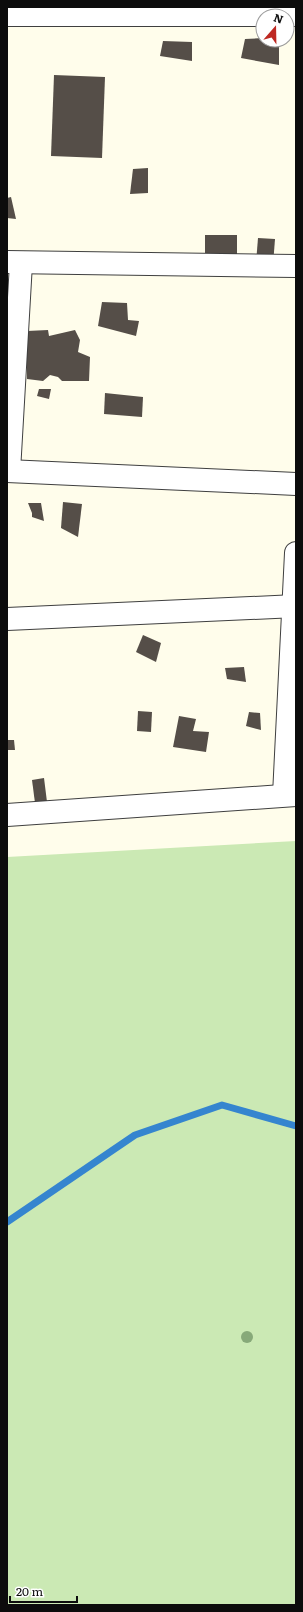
<svg xmlns="http://www.w3.org/2000/svg" width="303" height="1612" font-family="Literata,serif">
  <style>
    .green { fill: #cbe9b4 }
    .lines { fill: none; stroke-linecap: round; stroke-linejoin: round }
    .stream { stroke: #3585cf; stroke-width: 7 }
    .building { fill: #554e48 }
    .minor-casing { stroke: #3f3f3f; stroke-width: 24 }
    .minor { stroke: #fff; stroke-width: 22 }
    .tree { fill: #87a979 }
  </style>
  <rect width="100%" height="100%" fill="#fffdeb"/>
  <polygon class="green" points="296,841 296,1605 7,1605 7,857"/>
  <g class="lines">
    <polyline class="stream" points="7,1222 135,1135 222,1105 296,1126"/>
  </g>
  <g class="building">
    <polygon points="263,38 263,40 279,40 279,65 241,58 245,39"/>
    <polygon points="163,41 192,42 192,61 160,56"/>
    <polygon points="54,75 105,77 102,158 51,156"/>
    <polygon points="148,168 148,193 130,194 133,169"/>
    <polygon points="11,197 16,219 7,218 7,198"/>
    <rect x="205" y="235" width="32" height="21"/>
    <polygon points="258,238 275,239 273,265 256,263"/>
    <polygon points="102,302 127,303 128,320 139,321 136,336 98,326"/>
    <polygon points="48,330 49,336 75,330 80,340 78,352 90,357 89,381 62,381 58,377 50,375 43,381 27,379 27,331"/>
    <polygon points="39,389 51,389 49,399 37,396"/>
    <polygon points="105,393 143,397 142,417 104,414"/>
    <polygon points="63,502 82,504 78,537 61,528"/>
    <polygon points="28,503 41,503 44,521 32,517 32,513"/>
    <polygon points="143,635 161,643 156,662 136,652"/>
    <polygon points="244,667 246,682 227,679 225,668"/>
    <polygon points="138,711 152,712 151,732 137,731"/>
    <polygon points="249,712 260,713 261,730 246,726"/>
    <polygon points="179,716 196,719 193,731 209,732 206,752 173,747"/>
    <polygon points="7,740 14,740 15,750 7,750"/>
    <polygon points="44,778 47,802 35,803 32,780"/>
  </g>
  <g class="lines">
    <g class="minor-casing">
      <g id="minor">
        <polyline points="7,15 296,15"/>
        <polyline points="7,262 296,266"/>
        <polyline points="7,471 296,484"/>
        <polyline points="9,471 21,263"/>
        <polyline points="7,619 296,606"/>
        <polyline points="284,795 296,553"/>
        <polyline points="7,815 296,795"/>
      </g>
    </g>
    <use href="#minor" class="minor"/>
  </g>
  <circle class="tree" cx="247" cy="1337" r="6"/>
  <rect width="303" height="1612" fill="none" stroke="#0c0c0c" stroke-width="16"/>
  <g transform="translate(275 28) rotate(20)"><circle r="19" fill="#ffffff" stroke="#9e9e9e"/>
  <path d="M0-3L7 15L0 10L-7 15Z" fill="#be2822"/>
  <text y="-6" font-size="11" font-weight="bold" text-anchor="middle" fill="#0c0c0c">N</text>
  </g>
  <path d="M10 1596v6h67v-6" fill="none" stroke="#0c0c0c" stroke-width="2"/>
  <text x="16" y="1596" font-size="12" fill="#0c0c0c" stroke="#ffffff" stroke-width="3" paint-order="stroke">20 m</text>
</svg>
